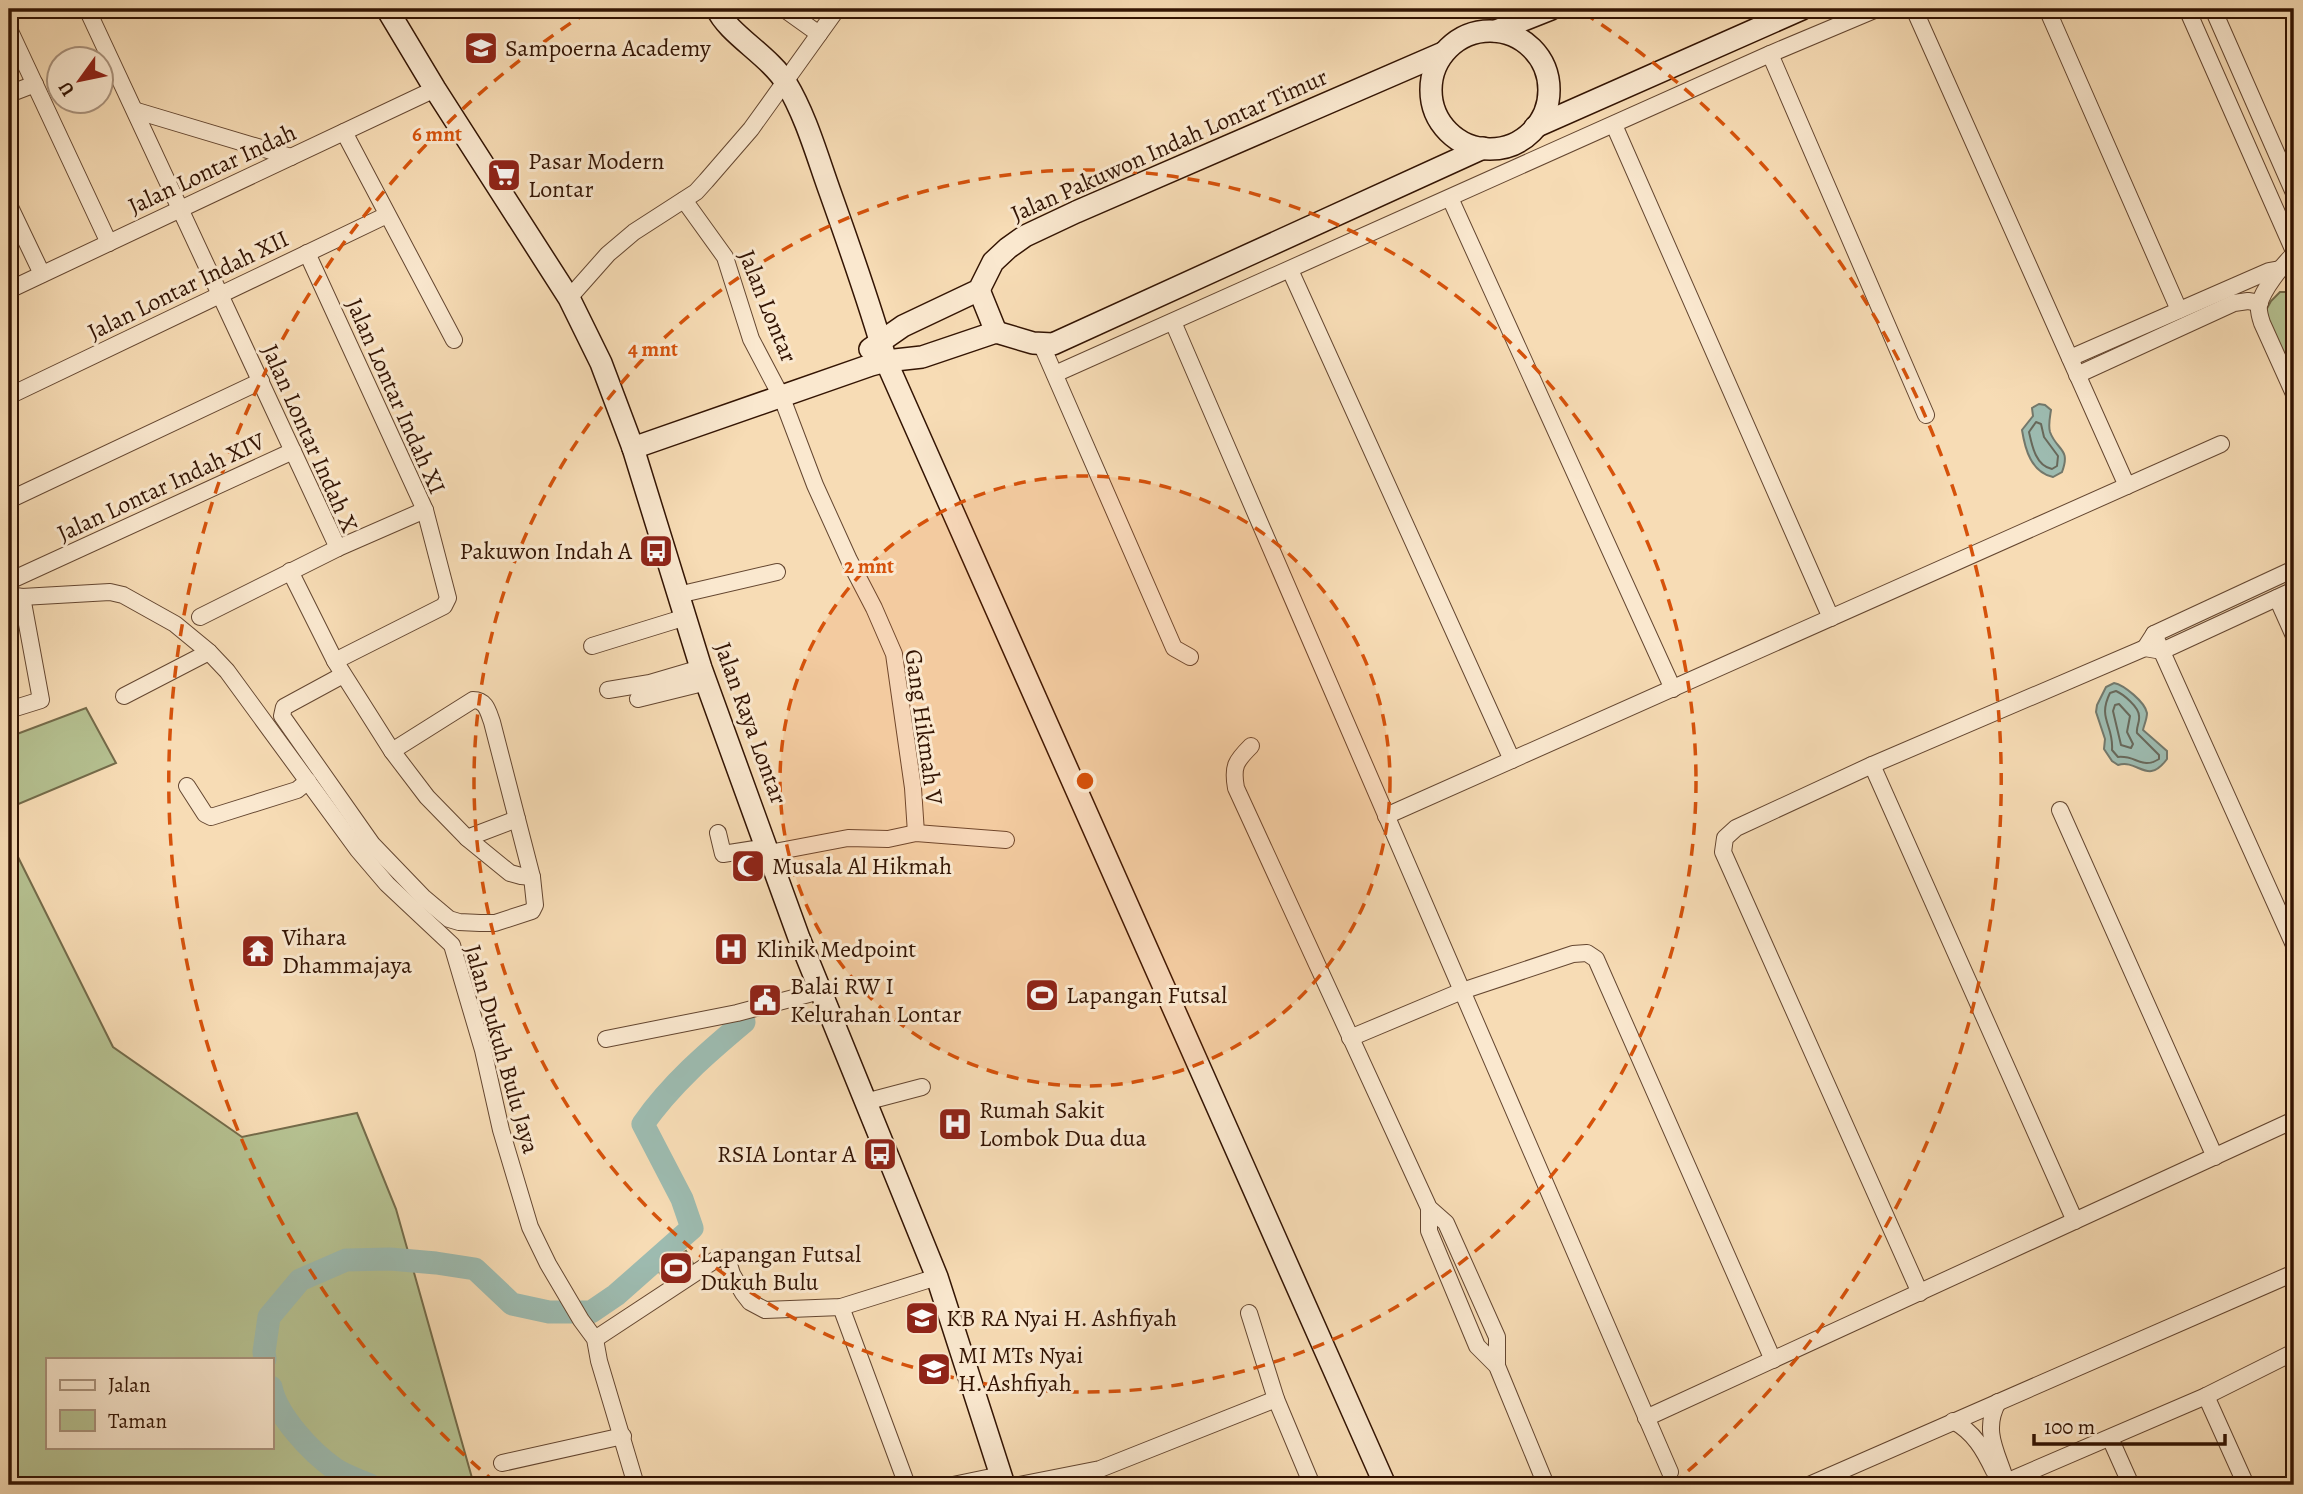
<svg xmlns="http://www.w3.org/2000/svg" width="2303" height="1494" font-family="Alegreya,serif">
  <style>
    .green { fill: #b6c292; stroke: #746b4a; stroke-width: 2; fill-rule: evenodd }
    .water { fill: #9dbbb0; stroke: #73786b; stroke-width: 2 }
    .lines { fill: none; stroke-linecap: round; stroke-linejoin: round }
    .shore { stroke: #68685a; stroke-width: 2 }
    .river { stroke: #9dbbb0; stroke-width: 23 }
    .street-casing { stroke: #644630; stroke-width: 18 }
    .secondary-casing { stroke: #331403; stroke-width: 24 }
    .street { stroke: #fae8cf; stroke-width: 16 }
    .secondary { stroke: #fae8cf; stroke-width: 21 }
    .ring { fill: none; stroke: #d6520b; stroke-width: 3.5; stroke-dasharray: 12 9 }
    .labels { text-anchor: middle; dominant-baseline: central; stroke-width: 6; stroke-linejoin: round; paint-order: stroke }
    .poi-label { font-size: 24px; fill: #331403; stroke: #fae8cf; text-anchor: start }
    .street-label { font-size: 24px; fill: #331403; stroke: #fae8cf }
    .centre { fill: #d6520b; stroke: #fae8cf; stroke-width: 3.5 }
    .ring-label { font-size: 21px; text-anchor: middle; font-weight: bold; fill: #d6520b; stroke: #fae8cf; stroke-width: 6; stroke-linejoin: round; paint-order: stroke }
  </style>
  <rect width="100%" height="100%" fill="#f7dcb5"/>
  <filter id="stains"><feTurbulence type="fractalNoise" baseFrequency=".00286" numOctaves="4"/><feColorMatrix values="0 0 0 0 .2 0 0 0 0 .09 0 0 0 0 .02 0 0 0 .5 -.17"/></filter>
  <radialGradient id="worn" r=".72"><stop offset=".6" stop-color="#630" stop-opacity="0"/><stop offset="1" stop-color="#630" stop-opacity=".3"/></radialGradient>
  <g class="green">
    <polygon points="2280,292 2294,292 2294,389 2265,312 2271,301"/>
    <polygon points="86,708 116,763 9,808 9,737"/>
    <path d="M 9,839 L 113,1047 L 242,1137 L 357,1113 L 396,1209 L 474,1485 L 9,1485 ZM 47,1359 L 271,1359 L 271,1447 L 47,1447 Z"/>
    <polygon points="686,1251 695,1267 667,1284 657,1269"/>
  </g>
  <g class="water">
    <path d="M 2039,404 L 2045,405 L 2051,410 C 2050,417 2048,425 2050,432 C 2057,451 2071,448 2062,472 L 2053,477 C 2031,472 2025,449 2022,430 L 2033,416 L 2032,408 Z"/>
    <path d="M 2114,683 C 2124,685 2145,702 2147,713 C 2147,719 2144,725 2143,730 L 2167,751 L 2167,759 C 2147,786 2139,759 2118,765 L 2112,761 L 2104,749 L 2105,739 L 2096,712 L 2097,705 L 2106,687 Z"/>
  </g>
  <g class="lines">
    <g class="shore">
      <path d="M 2036,422 L 2041,424 L 2044,437 L 2058,456 L 2057,466 L 2052,469 C 2036,466 2032,446 2029,432 Z"/>
      <path d="M 2116,691 C 2123,694 2139,707 2139,716 C 2140,722 2136,727 2137,733 L 2159,755 L 2159,759 C 2142,770 2136,755 2118,757 L 2112,750 C 2114,725 2097,719 2110,693 Z"/>
      <polygon points="2119,704 2130,716 2127,732 2133,744 2131,748 2121,745 2113,711 2115,705"/>
    </g>
    <g class="river">
      <path d="M 265,1359 L 264,1352 L 269,1317 L 300,1280 L 346,1260 L 390,1259 L 436,1263 L 475,1269 L 512,1304 L 549,1312 L 591,1312 L 616,1295 L 692,1228 L 682,1199 L 643,1124 C 671,1084 707,1053 744,1022"/>
      <path d="M 271,1387 C 277,1416 311,1452 335,1469 C 345,1476 359,1480 370,1485"/>
    </g>
    <g class="street-casing">
      <g id="street">
        <polyline points="87,9 338,548"/>
        <polyline points="784,9 819,34"/>
        <polyline points="1914,9 2127,486"/>
        <polyline points="2047,9 2179,310"/>
        <polyline points="2187,9 2293,249"/>
        <polyline points="2213,9 2294,193"/>
        <polyline points="9,29 109,243"/>
        <polyline points="1770,54 1926,415"/>
        <polyline points="9,94 35,84"/>
        <polyline points="137,111 291,157"/>
        <polyline points="1614,125 1831,618"/>
        <polyline points="344,132 454,340"/>
        <polyline points="1450,198 1673,689"/>
        <polyline points="684,200 725,257 751,339 782,398 815,485 849,560 874,608 894,654 913,788 916,833"/>
        <polyline points="9,205 42,274"/>
        <polyline points="307,253 425,510 448,598 444,606 335,661"/>
        <path d="M 2293,255 C 2281,267 2263,289 2259,305 C 2258,311 2260,317 2262,323 L 2294,394"/>
        <polyline points="1290,270 1512,760"/>
        <polyline points="9,290 435,89"/>
        <polyline points="569,298 608,254 634,232 696,192 706,181 751,129 837,9"/>
        <polyline points="1173,322 1670,1472"/>
        <polyline points="1053,344 1043,348 1174,648 1190,657"/>
        <polyline points="2070,358 2269,271 2280,269"/>
        <polyline points="1055,374 1770,54 1877,9"/>
        <polyline points="2077,375 2234,303 2248,301 2260,303"/>
        <polyline points="9,396 387,215"/>
        <polyline points="9,500 261,381"/>
        <polyline points="2294,569 2154,634 2145,648 2162,651 2294,590"/>
        <polyline points="290,571 335,661 392,751 427,797 467,838 510,873 521,876 532,877"/>
        <polyline points="9,579 16,578 293,451"/>
        <polyline points="9,595 22,597 110,592 123,595 175,624 209,652 227,671 358,850 387,884 452,945 483,1050 501,1130 530,1227 548,1264 581,1320 595,1339 599,1361 636,1485"/>
        <polyline points="678,595 777,572"/>
        <polyline points="2277,598 2294,636"/>
        <polyline points="200,617 338,548 425,510"/>
        <polyline points="2154,634 2294,945"/>
        <polyline points="592,646 686,617"/>
        <path d="M 343,675 L 284,707 L 282,716 L 372,844 L 424,898 L 449,919 L 459,922 L 480,923 L 495,923 L 532,911 L 535,905 L 532,877 L 492,722 C 488,711 486,700 473,700 L 392,751"/>
        <polyline points="608,690 650,683 701,668"/>
        <polyline points="124,696 209,652"/>
        <polyline points="638,699 707,682"/>
        <polyline points="9,710 41,700 22,597"/>
        <path d="M 1251,746 C 1236,761 1232,766 1236,788 L 1429,1208 L 1446,1223 L 1497,1337 L 1497,1366"/>
        <polyline points="1872,765 2075,1221"/>
        <polyline points="187,786 205,814 211,817 297,790 308,781"/>
        <polyline points="2060,810 2215,1157"/>
        <polyline points="1386,816 2221,444"/>
        <polyline points="718,833 723,854 767,847"/>
        <polyline points="467,838 517,819"/>
        <polyline points="769,853 848,838 888,839 916,833 1006,840"/>
        <polyline points="1350,1038 1462,991 1573,954 1587,953 1596,959 1773,1360"/>
        <polyline points="606,1039 737,1013 820,991"/>
        <polyline points="865,1102 922,1087"/>
        <polyline points="1429,1208 1429,1231 1477,1346 1497,1366 1546,1485"/>
        <polyline points="1920,1293 1723,852 1725,838 1736,828 1872,765 2145,648"/>
        <polyline points="841,1307 907,1485"/>
        <polyline points="1249,1313 1276,1399 1312,1485"/>
        <polyline points="595,1339 718,1258 724,1258 728,1261 732,1274 743,1293 750,1302 765,1310 841,1307 937,1277"/>
        <polyline points="2206,1396 2246,1485"/>
        <path d="M 1998,1402 C 1981,1432 1999,1455 2007,1485"/>
        <polyline points="1646,1418 2294,1120"/>
        <path d="M 1953,1421 C 1974,1432 1984,1450 1994,1471"/>
        <polyline points="2110,1438 2131,1485"/>
        <polyline points="502,1463 623,1436"/>
        <polyline points="953,1485 1001,1475"/>
        <polyline points="1019,1485 1100,1469 1276,1399"/>
        <polyline points="1809,1485 2294,1273"/>
        <polyline points="1999,1485 2206,1396 2294,1352"/>
      </g>
    </g>
    <g class="secondary-casing">
      <g id="secondary">
        <polyline points="387,9 435,89 569,298 601,363 633,448 701,668 799,938 937,1277 1004,1485"/>
        <path d="M 717,9 C 727,33 771,57 786,83 C 806,116 817,156 830,192 C 850,248 870,304 886,361 L 1385,1485"/>
        <polyline points="1496,31 1551,9"/>
        <circle cx="1490" cy="90" r="59"/>
        <polyline points="1535,127 1802,9"/>
        <polyline points="979,290 996,332"/>
        <polyline points="870,349 903,326 979,290 993,262 1008,248 1025,236 1076,212 1443,53"/>
        <polyline points="633,448 871,365 886,361 922,357 996,332 1033,343 1053,344 1483,148"/>
      </g>
    </g>
    <use href="#street" class="street"/>
    <use href="#secondary" class="secondary"/>
  </g>
  <circle cx="1085" cy="781" r="305" fill="#d6520b" fill-opacity=".12"/>
  <g class="ring">
    <circle cx="1085" cy="781" r="305"/>
    <circle cx="1085" cy="781" r="611"/>
    <path d="M496 1483A916 916 0 0 1 586 13M1584 13A916 916 0 0 1 1674 1483"/>
  </g>
  <defs>
    <g id="school-square" transform="scale(1.75)"><rect x="-9" y="-9" width="18" height="18" rx="4" fill="#8f2418" stroke="#fae8cf"/><path d="M0-5L7-2L0 1L-7-2ZM-4 1L0 2.5L4 1V4Q0 6-4 4Z" fill="#fff"/></g>
    <g id="supermarket-square" transform="scale(1.75)"><rect x="-9" y="-9" width="18" height="18" rx="4" fill="#8f2418" stroke="#fae8cf"/><path d="M-6-5.5h2.5l.6 2H6L4.5 2H-2.5L-4.4-4H-6ZM-1.5 3.2a1.3 1.3 0 1 0 .1 0ZM3 3.2a1.3 1.3 0 1 0 .1 0Z" fill="#fff"/></g>
    <g id="bus-square" transform="scale(1.75)"><rect x="-9" y="-9" width="18" height="18" rx="4" fill="#8f2418" stroke="#fae8cf"/><path d="M-5-6H5V4H4V6H2V4H-2V6H-4V4H-5ZM-3.5-4V0h7V-4ZM-3.5 1.2v1.5H-2V1.2ZM2 1.2v1.5H3.5V1.2Z" fill="#fff"/></g>
    <g id="mosque-square" transform="scale(1.75)"><rect x="-9" y="-9" width="18" height="18" rx="4" fill="#8f2418" stroke="#fae8cf"/><path d="M3.5-4.9A6 6 0 1 0 3.5 4.9A5 5 0 1 1 3.5-4.9Z" fill="#fff"/></g>
    <g id="hospital-square" transform="scale(1.75)"><rect x="-9" y="-9" width="18" height="18" rx="4" fill="#8f2418" stroke="#fae8cf"/><path d="M-5-5h3v3.5h4V-5h3V5h-3V1.5h-4V5h-3Z" fill="#fff"/></g>
    <g id="temple-square" transform="scale(1.75)"><rect x="-9" y="-9" width="18" height="18" rx="4" fill="#8f2418" stroke="#fae8cf"/><path d="M0-6L5-2H3V0L6.5 2.5H4V6H1.5V3h-3V6H-4V2.5H-6.5L-3 0V-2H-5Z" fill="#fff"/></g>
    <g id="stadium-square" transform="scale(1.75)"><rect x="-9" y="-9" width="18" height="18" rx="4" fill="#8f2418" stroke="#fae8cf"/><path d="M0-5a6.5 5 0 1 0 0 10a6.5 5 0 1 0 0-10ZM-3.5-1.8h7v3.6h-7Z" fill="#fff"/></g>
    <g id="civic-square" transform="scale(1.75)"><rect x="-9" y="-9" width="18" height="18" rx="4" fill="#8f2418" stroke="#fae8cf"/><path d="M-.6-6.5H3V-4.5H.6V-3L4-1V1h2V6H-6V1h2V-1L-.6-3ZM-1.2 2.5V6h2.4V2.5Z" fill="#fff"/></g>
  </defs>
  <g fill-rule="evenodd">
    <use href="#school-square" x="481" y="48"/>
    <use href="#supermarket-square" x="504" y="175"/>
    <use href="#bus-square" x="656" y="551"/>
    <use href="#mosque-square" x="748" y="866"/>
    <use href="#hospital-square" x="731" y="949"/>
    <use href="#temple-square" x="258" y="951"/>
    <use href="#stadium-square" x="1042" y="995"/>
    <use href="#civic-square" x="765" y="1000"/>
    <use href="#hospital-square" x="955" y="1124"/>
    <use href="#bus-square" x="880" y="1154"/>
    <use href="#stadium-square" x="676" y="1268"/>
    <use href="#school-square" x="922" y="1318"/>
    <use href="#school-square" x="934" y="1369"/>
  </g>
  <g class="labels">
    <g class="poi-label">
      <text x="505" y="48">Sampoerna Academy</text>
      <text x="528" y="161">Pasar Modern<tspan x="528" dy="28">Lontar</tspan></text>
      <text x="632" y="551" text-anchor="end">Pakuwon Indah A</text>
      <text x="772" y="866">Musala Al Hikmah</text>
      <text x="282" y="937">Vihara<tspan x="282" dy="28">Dhammajaya</tspan></text>
      <text x="756" y="949">Klinik Medpoint</text>
      <text x="790" y="986">Balai RW I<tspan x="790" dy="28">Kelurahan Lontar</tspan></text>
      <text x="1066" y="995">Lapangan Futsal</text>
      <text x="979" y="1110">Rumah Sakit<tspan x="979" dy="28">Lombok Dua dua</tspan></text>
      <text x="856" y="1154" text-anchor="end">RSIA Lontar A</text>
      <text x="700" y="1254">Lapangan Futsal<tspan x="700" dy="28">Dukuh Bulu</tspan></text>
      <text x="946" y="1318">KB RA Nyai H. Ashfiyah</text>
      <text x="958" y="1355">MI MTs Nyai<tspan x="958" dy="28">H. Ashfiyah</tspan></text>
    </g>
    <g class="street-label">
      <text transform="translate(1169 145) rotate(-24)">Jalan Pakuwon Indah Lontar Timur</text>
      <text transform="translate(212 169) rotate(-25)">Jalan Lontar Indah</text>
      <text transform="translate(188 285) rotate(-26)">Jalan Lontar Indah XII</text>
      <text transform="translate(768 306) rotate(68)">Jalan Lontar</text>
      <text transform="translate(396 396) rotate(66)">Jalan Lontar Indah XI</text>
      <text transform="translate(310 438) rotate(66)">Jalan Lontar Indah X</text>
      <text transform="translate(161 487) rotate(-25)">Jalan Lontar Indah XIV</text>
      <text transform="translate(751 723) rotate(70)">Jalan Raya Lontar</text>
      <text transform="translate(924 727) rotate(82)">Gang Hikmah V</text>
      <text transform="translate(502 1049) rotate(74)">Jalan Dukuh Bulu Jaya</text>
    </g>
  </g>
  <circle cx="1085" cy="781" r="10" class="centre"/>
  <g class="ring-label">
    <text x="437" y="141">6 mnt</text>
    <text x="653" y="356">4 mnt</text>
    <text x="869" y="573">2 mnt</text>
  </g>
  <rect width="2303" height="1494" fill="none" stroke="#f7dcb5" stroke-width="35"/>
  <rect x="10" y="10" width="2282" height="1473" fill="none" stroke="#331403" stroke-width="3.5"/>
  <rect x="18" y="18" width="2268" height="1459" fill="none" stroke="#331403" stroke-width="2"/>
  <rect x="46" y="1358" width="228" height="91" fill="#fae8cf" stroke="#aa937d" stroke-width="2"/>
  <rect x="60" y="1380" width="35" height="10" fill="#fae8cf" stroke="#aa937d" stroke-width="2"/>
  <text x="108" y="1392" font-size="21" fill="#331403">Jalan</text>
  <rect x="60" y="1410" width="35" height="21" fill="#b6c292" stroke="#aa937d" stroke-width="2"/>
  <text x="108" y="1428" font-size="21" fill="#331403">Taman</text>
  <g transform="translate(80 80) rotate(237)"><circle r="33" fill="#fae8cf" stroke="#aa937d" stroke-width="2"/>
  <path d="M0-5L12 26L0 18L-12 26Z" fill="#8f2418"/>
  <text y="-10" font-size="19" font-weight="bold" text-anchor="middle" fill="#331403">U</text>
  </g>
  <path d="M2034 1434v10h191v-10" fill="none" stroke="#331403" stroke-width="3.5"/>
  <text x="2044" y="1434" font-size="21" fill="#331403" stroke="#fae8cf" stroke-width="5" paint-order="stroke">100 m</text>
  <rect width="100%" height="100%" filter="url(#stains)"/>
  <rect width="100%" height="100%" fill="url(#worn)"/>
</svg>
